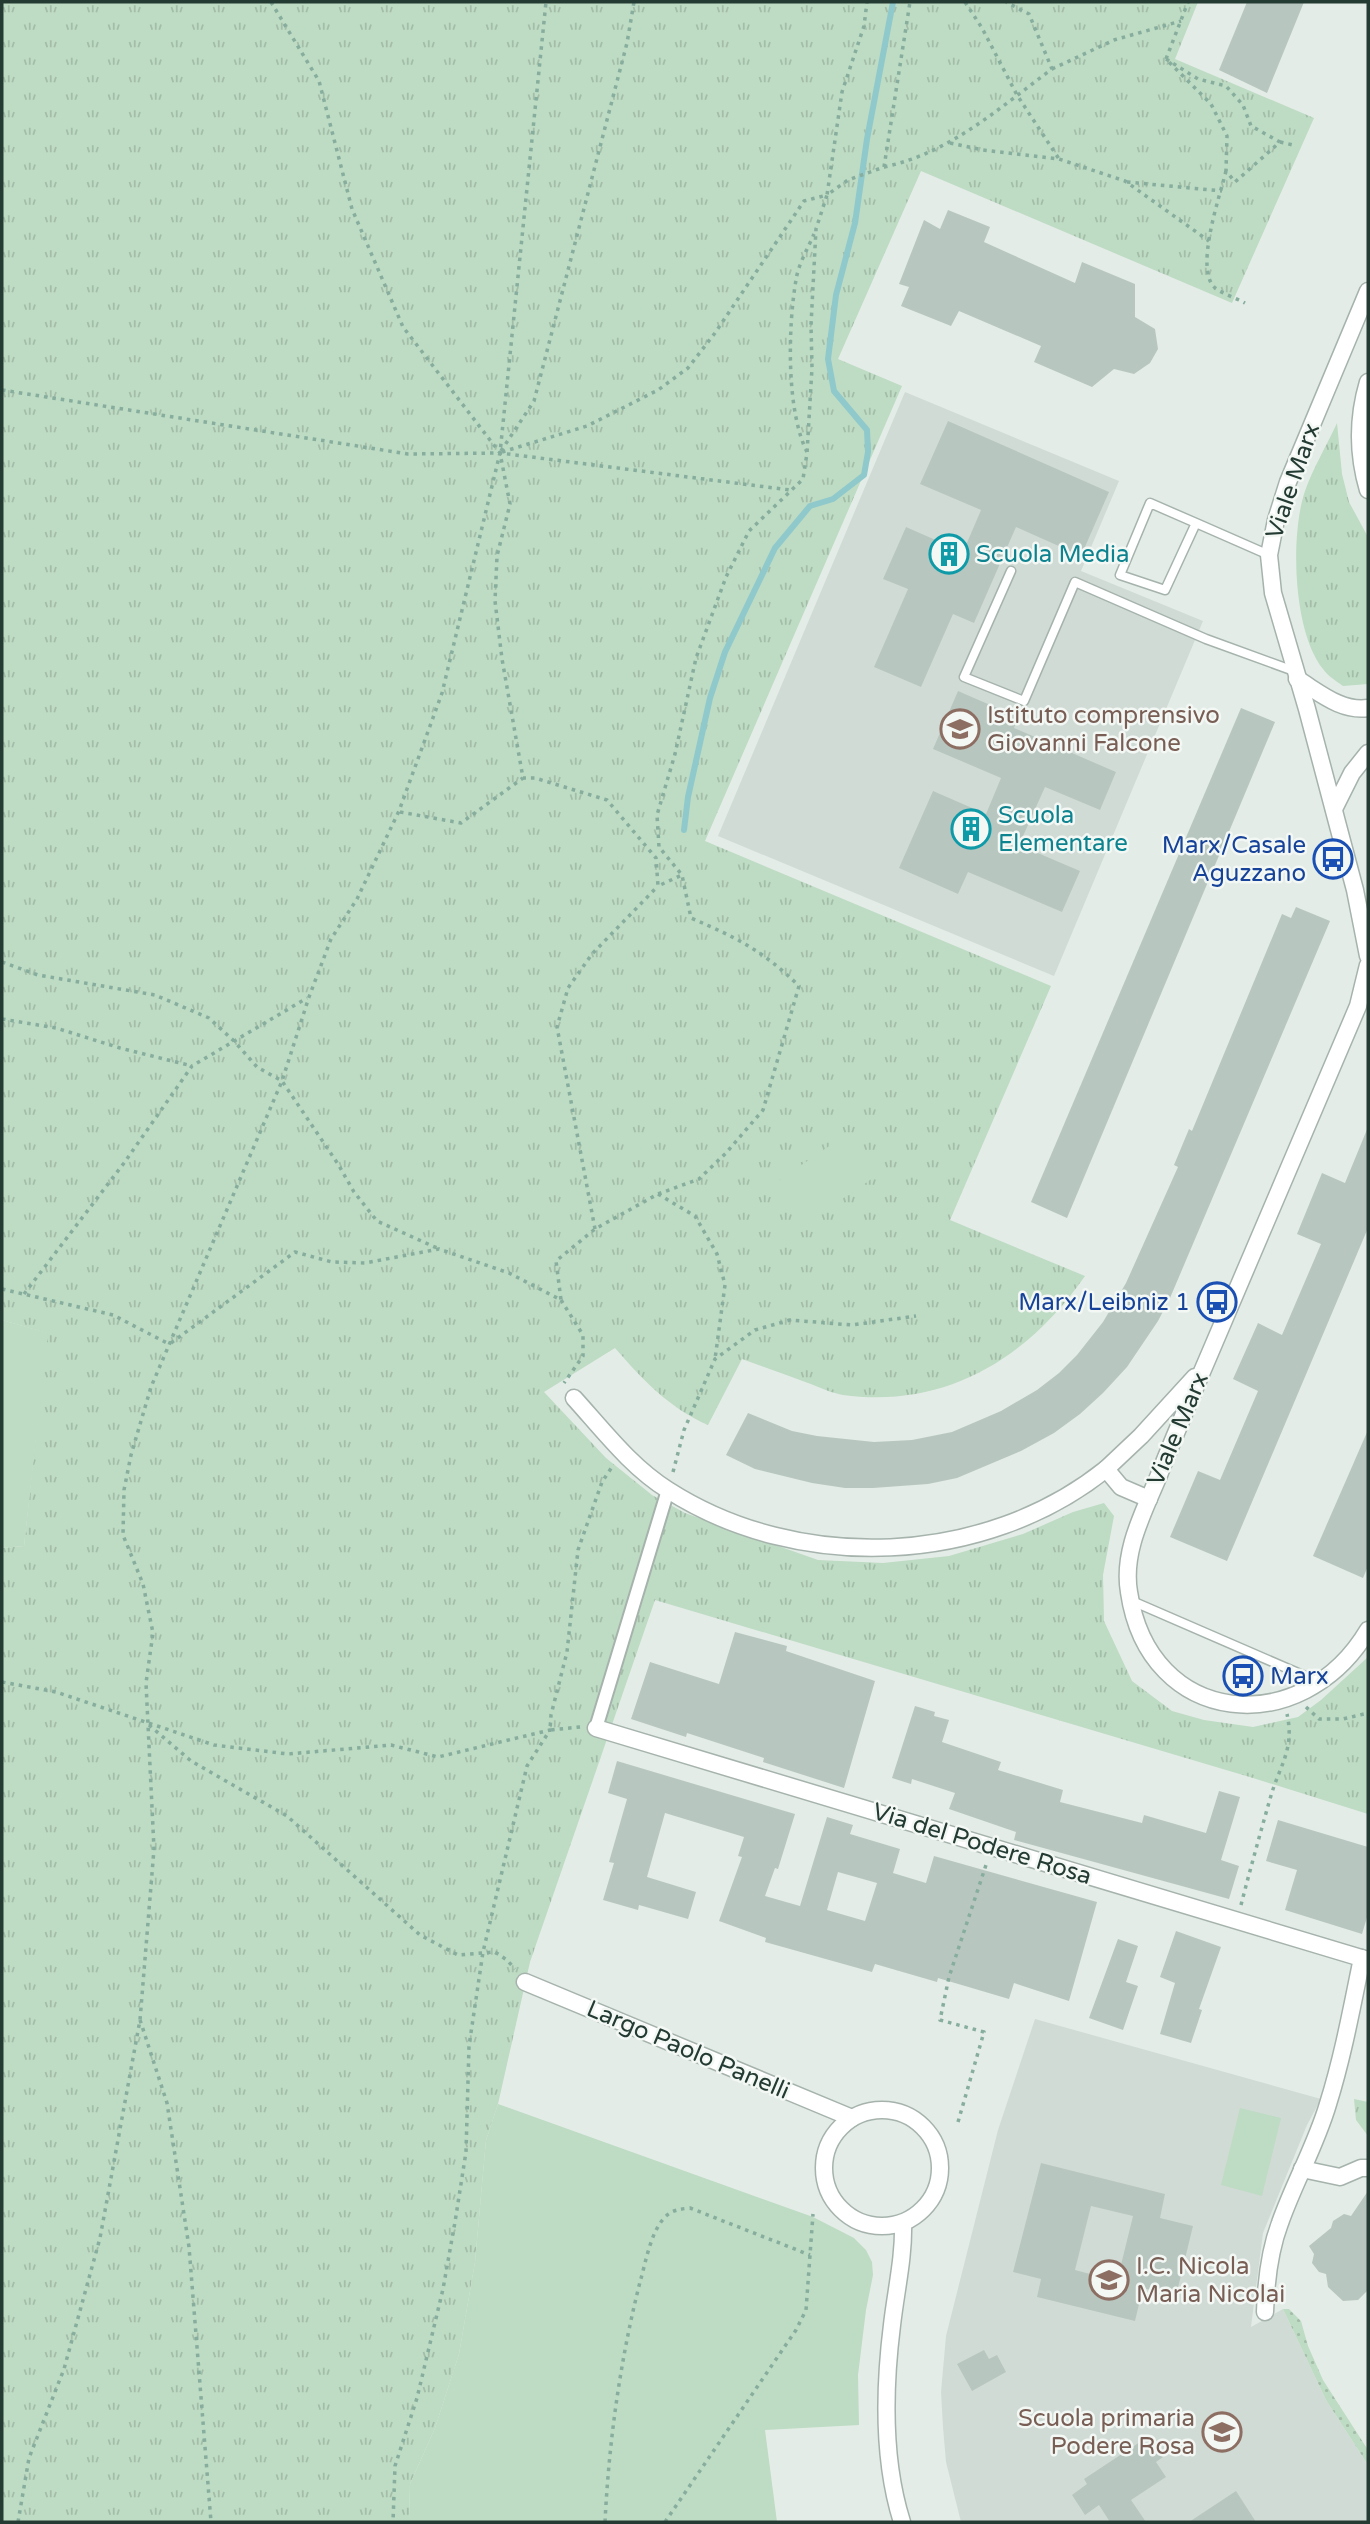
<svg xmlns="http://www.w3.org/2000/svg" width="1370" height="2524" font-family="'Varela Round',sans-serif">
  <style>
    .built { fill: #d1dbd6 }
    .grass { fill: url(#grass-dots) }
    .park { fill: url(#park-tufts) }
    .garden { fill: #bedbc3 }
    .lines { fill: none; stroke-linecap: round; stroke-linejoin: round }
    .stream { stroke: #8fc9cc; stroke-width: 6 }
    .building { fill: #b8c6c0; fill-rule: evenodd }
    .service-casing { stroke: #a6b3ad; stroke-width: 11 }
    .pedestrian-casing { stroke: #a6b3ad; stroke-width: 16 }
    .minor-casing { stroke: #a6b3ad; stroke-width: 19 }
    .path { stroke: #86ad9d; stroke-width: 3.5; stroke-dasharray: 3.5 5; stroke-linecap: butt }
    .service { stroke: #fff; stroke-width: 8 }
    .pedestrian { stroke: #fff; stroke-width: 12 }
    .minor { stroke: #fff; stroke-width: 16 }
    .labels { text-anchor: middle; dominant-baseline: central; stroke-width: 5; stroke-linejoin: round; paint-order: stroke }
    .street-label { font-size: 24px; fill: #243b33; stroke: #f3f8f5 }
    .culture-label { font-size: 24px; fill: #0d838f; stroke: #f3f8f5; text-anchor: start }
    .education-label { font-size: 24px; fill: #785e54; stroke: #f3f8f5; text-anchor: start }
    .transit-label { font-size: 24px; fill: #164399; stroke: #f3f8f5; text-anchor: end }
  </style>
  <defs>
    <pattern id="grass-dots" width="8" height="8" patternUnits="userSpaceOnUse" patternTransform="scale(1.75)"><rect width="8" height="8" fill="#bedbc3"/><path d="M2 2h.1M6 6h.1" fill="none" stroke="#a3bda8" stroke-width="1.8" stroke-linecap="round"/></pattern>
    <pattern id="park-tufts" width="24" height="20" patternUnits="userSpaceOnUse" patternTransform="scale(1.75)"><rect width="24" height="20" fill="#bedbc3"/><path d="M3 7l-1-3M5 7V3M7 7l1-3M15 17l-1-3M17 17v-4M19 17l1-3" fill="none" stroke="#a3bda8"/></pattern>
  </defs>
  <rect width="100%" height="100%" fill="#e3ece7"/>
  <g class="built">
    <polygon points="905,392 1119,481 1081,571 1203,621 1054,976 718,836"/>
    <polygon points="1035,2019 1321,2099 1307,2125 1263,2233 1251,2327 1283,2309 1326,2400 1368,2465 1368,2522 961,2522 946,2462 943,2427 941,2392 946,2336 998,2130"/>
  </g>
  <polygon class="grass" points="1283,2309 1289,2309 1301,2321 1308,2346 1323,2380 1368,2450 1368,2465 1326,2400"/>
  <g class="park">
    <path d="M 2,2 L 1198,2 L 1175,59 L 1314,118 L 1232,303 L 921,171 L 838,359 L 902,386 L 705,841 L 1051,986 L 950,1220 L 1085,1276 C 1028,1358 946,1409 843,1395 C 831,1393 819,1387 808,1383 C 786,1375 764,1367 742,1359 L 708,1425 C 669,1408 642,1379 615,1348 L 544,1392 L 606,1458 L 652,1495 L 685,1513 L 818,1560 L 883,1563 L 949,1556 L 1023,1534 L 1073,1512 L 1104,1503 L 1114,1516 L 1103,1575 L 1104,1621 L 1132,1681 L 1172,1711 L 1204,1720 L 1253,1727 L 1298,1717 L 1321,1700 L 1368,1657 L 1368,1814 L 1253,1778 L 655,1600 L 530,1962 L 498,2104 L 486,2140 L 475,2262 L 459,2354 L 435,2428 L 410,2484 L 409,2522 L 2,2522 L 2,1548 L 24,1546 L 47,1333 L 2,1320 Z"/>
    <path d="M 1337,423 L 1342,474 L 1349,502 L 1368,537 L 1368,684 L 1343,686 C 1336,681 1328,676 1323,669 C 1293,632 1290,535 1305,491 C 1313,468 1327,445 1337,423 Z"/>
    <polygon points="1354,2099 1368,2102 1368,2136 1356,2120"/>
  </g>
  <g class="garden">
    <polygon points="844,1136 873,1178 801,1227 772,1185"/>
    <polygon points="2,1320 48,1333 24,1546 2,1548"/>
    <polygon points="498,2104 813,2217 854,2238 866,2250 872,2262 873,2275 866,2310 858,2375 859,2425 765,2430 777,2522 409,2522 410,2484 435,2428 459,2354 475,2262 486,2140"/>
    <polygon points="1240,2108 1281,2118 1262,2196 1221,2185"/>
  </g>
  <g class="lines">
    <polyline class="stream" points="684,830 688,797 710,698 725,652 775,548 810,506 833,499 864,475 868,452 867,430 834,391 828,359 836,295 855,223 867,139 893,2"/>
  </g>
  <g class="building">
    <polygon points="1247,2 1304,2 1267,93 1219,70"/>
    <polygon points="948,210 990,227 984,242 1075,283 1082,262 1135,284 1135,317 1155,329 1158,349 1150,363 1134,374 1114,369 1092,387 1034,362 1041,346 959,311 951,326 901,306 909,287 899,284 924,220 940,229"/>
    <polygon points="948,421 1109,492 1081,556 1016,527 974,623 953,614 921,687 874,667 908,589 883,579 906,527 963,552 981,510 920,484"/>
    <polygon points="958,691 1018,717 1014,728 1116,772 1100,810 1045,787 1019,845 1080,871 1062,912 968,872 958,894 899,868 933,791 986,814 1001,778 933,749"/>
    <polygon points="1241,708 1275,722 1067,1218 1031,1202"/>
    <polygon points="1296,907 1330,921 1170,1298 1158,1321 1127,1367 1103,1393 1080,1414 1054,1433 1021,1451 957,1478 928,1484 873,1488 845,1488 812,1483 755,1469 726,1455 748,1413 792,1431 817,1436 874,1442 912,1440 952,1432 1001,1411 1037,1390 1059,1373 1077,1355 1103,1322 1126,1283 1178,1167 1174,1165 1189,1129 1192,1131 1282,914 1291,918"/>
    <polygon points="1368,1127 1368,1228 1227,1561 1170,1537 1198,1471 1220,1480 1258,1391 1233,1379 1258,1323 1282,1335 1321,1244 1297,1234 1322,1173 1345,1183"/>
    <polygon points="1368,1430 1368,1566 1363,1578 1313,1556"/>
    <polygon points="735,1632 787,1646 786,1651 875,1681 844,1788 763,1762 764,1758 687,1733 686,1737 631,1719 650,1662 719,1684"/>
    <polygon points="915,1706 935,1712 934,1716 949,1720 942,1742 1001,1762 998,1770 1063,1790 1060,1802 1142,1823 1144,1815 1206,1833 1219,1791 1240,1797 1221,1860 1239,1866 1229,1899 1014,1840 1016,1832 949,1809 955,1793 912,1779 911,1784 892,1778"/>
    <path d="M 617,1761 L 795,1814 L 778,1869 L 775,1868 L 765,1896 L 800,1906 L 827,1817 L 853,1825 L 850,1834 L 900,1849 L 893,1873 L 926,1883 L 934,1856 L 1097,1902 L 1069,2001 L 1014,1983 L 1009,1999 L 938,1978 L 937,1982 L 875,1964 L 872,1972 L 765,1942 L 766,1938 L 719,1921 L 742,1857 L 738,1856 L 744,1837 L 665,1813 L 647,1877 L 696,1892 L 688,1919 L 639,1905 L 638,1910 L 603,1900 L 614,1863 L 609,1862 L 627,1799 L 608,1793 ZM 838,1872 L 877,1883 L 865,1921 L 827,1910 Z"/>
    <polygon points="1278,1820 1368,1847 1368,1914 1362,1934 1285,1910 1297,1870 1266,1861"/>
    <polygon points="1176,1931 1221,1947 1199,2009 1202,2010 1191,2043 1160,2034 1175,1983 1160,1977"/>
    <polygon points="1118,1939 1138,1946 1126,1982 1138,1986 1123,2030 1089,2018"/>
    <path d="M 1041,2163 L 1165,2194 L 1160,2218 L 1193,2226 L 1176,2296 L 1143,2288 L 1135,2321 L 1037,2297 L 1041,2279 L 1013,2272 ZM 1091,2206 L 1133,2216 L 1117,2281 L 1075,2270 Z"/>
    <polygon points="1368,2191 1368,2290 1358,2300 1343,2301 1328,2287 1326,2274 1319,2272 1312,2263 1314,2254 1309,2246 1331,2228 1333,2221 1344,2214 1351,2216"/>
    <polygon points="984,2350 989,2359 997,2355 1006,2372 972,2391 957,2364"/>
    <polygon points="1149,2436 1163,2457 1156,2462 1166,2477 1131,2500 1146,2522 1110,2522 1099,2505 1085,2515 1072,2495 1087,2484 1084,2479"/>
    <polygon points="1236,2491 1256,2522 1189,2522"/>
  </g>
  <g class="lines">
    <g class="service-casing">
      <g id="service">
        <polyline points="1196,523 1150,503 1120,575 1165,590 1196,523 1269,555"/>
        <polyline points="1011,571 964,677 1024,701 1075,582 1206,639 1294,671"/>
        <polyline points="1132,1601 1319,1682"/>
      </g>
    </g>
    <g class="pedestrian-casing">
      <polyline id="pedestrian" points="596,1728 668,1490"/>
    </g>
    <g class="minor-casing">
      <g id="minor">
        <polyline points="1368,291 1288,482 1276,520 1269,555 1273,593 1307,709 1355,890 1368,956"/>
        <path d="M 1368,382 C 1357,419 1357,453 1368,490"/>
        <path d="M 1297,679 C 1319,692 1341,712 1368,708"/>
        <polyline points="1334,809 1352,773 1368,753"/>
        <path d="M 1368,965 L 1358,1006 C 1309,1122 1259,1237 1210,1353 C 1193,1393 1175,1434 1159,1475 C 1144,1512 1122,1551 1129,1592 C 1149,1728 1302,1741 1368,1630"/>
        <path d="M 574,1398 C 603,1430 631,1467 668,1490 C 799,1574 985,1566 1106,1469"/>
        <polyline points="1149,1499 1121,1487 1106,1469 1141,1436 1195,1377"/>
        <polyline points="596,1728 1368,1960"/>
        <polyline points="525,1982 852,2118"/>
        <circle cx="882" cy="2168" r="58"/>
        <polyline points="1302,2169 1340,2177 1361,2168 1368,2168"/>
        <path d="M 1265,2312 C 1266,2281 1269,2252 1280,2223 C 1294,2183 1316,2145 1328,2104 C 1343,2056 1352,2007 1362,1958"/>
        <path d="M 902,2522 C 882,2459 884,2389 892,2325 C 896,2290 904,2257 903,2223"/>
      </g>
    </g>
    <g class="path">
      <polyline points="271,2 319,81 352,209 403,327 500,453 510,504 497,556 495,601 502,659 523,778 535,778 607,800 656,858 658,886 682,875 659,847 657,815 675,754 696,658 726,577 749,531 803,479 807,453 812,368 811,325 816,229 827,195 848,180 884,167 910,2"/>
      <polyline points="965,2 982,28 1017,95 1059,159"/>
      <polygon points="1166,59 1198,79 1226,86 1243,105 1251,126 1280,142 1235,182 1226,171 1227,136 1211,104"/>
      <polyline points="1166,59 1188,2"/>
      <polyline points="1052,69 1114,40 1181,21"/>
      <polyline points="1280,142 1293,145"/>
      <polyline points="950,143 983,150 1059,159 1125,181 1209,241"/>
      <path d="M 884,167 C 950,153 998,109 1052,69 L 1029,14 L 1006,2"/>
      <path d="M 1226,171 C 1220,196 1194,269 1215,288 C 1223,294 1236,298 1245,303"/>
      <polyline points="1127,182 1222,191"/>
      <polyline points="2,390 408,454 500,453 790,490"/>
      <polyline points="501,451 534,401 627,43 634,2"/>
      <polyline points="502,452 587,426 658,390 688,368 715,333 804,201 827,195 842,92 864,26 867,2"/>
      <path d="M 807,452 C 786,410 788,326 796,280 C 798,265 808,248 814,234"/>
      <polyline points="400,812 461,823 523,778"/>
      <polyline points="2,962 38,975 155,995 209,1018 234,1041 257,1067 282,1081 338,1164 354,1192 377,1221 437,1248"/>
      <polyline points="2,1019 56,1028 120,1048 192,1066"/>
      <polyline points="658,1194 695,1216 717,1254 725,1285 715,1359"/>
      <polyline points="595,1229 557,1027 568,988 592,954 658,886"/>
      <polyline points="2,1289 113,1315 169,1344"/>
      <polyline points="24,1294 124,1163 192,1066 307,998"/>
      <polyline points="561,1300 583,1335 583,1356 564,1383"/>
      <path d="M 171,1343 L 295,1252 L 332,1262 L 365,1263 L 439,1249 L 509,1273 L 561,1300 L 556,1261 L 595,1229 L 658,1194 L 699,1179 L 726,1153 L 763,1110 L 799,986 C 762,950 737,938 691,918 L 682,875"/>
      <polyline points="673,1472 684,1430 715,1359 755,1330 790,1320 852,1325 916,1316"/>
      <polyline points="2,1682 56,1692 214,1745 288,1754 391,1745 438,1757 550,1730 527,1766 483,1952 469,2046 466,2152 455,2222 443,2289 417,2398 395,2466 393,2522"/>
      <polyline points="1306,1707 1319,1719 1343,1719 1368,1713"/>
      <polyline points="149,1725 191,1761 287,1816 420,1935 458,1955 495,1952 507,1960 515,1969"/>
      <polyline points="580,1727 550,1730 551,1715 567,1652 578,1550 602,1482 612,1467"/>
      <path d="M 1241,1905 C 1250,1870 1260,1834 1270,1799 C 1279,1766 1295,1750 1287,1714"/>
      <polyline points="140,2020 167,2103 189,2247 211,2522"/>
      <polyline points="958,2122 984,2032 940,2020 949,1977 987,1862"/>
      <polyline points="18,2522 29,2458 64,2369 100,2238 140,2020 154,1849 146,1683 153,1633 143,1584 123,1535 124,1490 131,1455 151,1387 282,1081 309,997 331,939 357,899 399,811 442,693 500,453 546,2"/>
      <path d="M 605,2522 C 609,2441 620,2361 640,2282 C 646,2262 650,2233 665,2217 C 672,2210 680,2209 690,2208 L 810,2255"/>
      <polyline points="665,2522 796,2330 806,2310 813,2214"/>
    </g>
    <use href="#service" class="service"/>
    <use href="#pedestrian" class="pedestrian"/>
    <use href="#minor" class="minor"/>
  </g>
  <defs>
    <g id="building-ring" transform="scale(2.0125)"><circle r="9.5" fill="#f3f8f5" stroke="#0f9aa8" stroke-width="1.5"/><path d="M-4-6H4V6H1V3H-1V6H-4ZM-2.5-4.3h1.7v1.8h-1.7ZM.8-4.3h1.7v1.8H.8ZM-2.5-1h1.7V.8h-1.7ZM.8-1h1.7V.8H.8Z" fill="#0f9aa8"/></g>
    <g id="school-ring" transform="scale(2.0125)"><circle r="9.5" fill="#f3f8f5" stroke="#8d6e63" stroke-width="1.5"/><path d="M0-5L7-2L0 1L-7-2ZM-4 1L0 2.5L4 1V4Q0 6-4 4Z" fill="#8d6e63"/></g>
    <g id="bus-ring" transform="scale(2.0125)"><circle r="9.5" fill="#f3f8f5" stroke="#1a4fb4" stroke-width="1.5"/><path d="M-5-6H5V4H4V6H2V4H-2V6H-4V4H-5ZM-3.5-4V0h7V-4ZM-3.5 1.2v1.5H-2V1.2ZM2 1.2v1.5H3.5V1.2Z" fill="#1a4fb4"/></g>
  </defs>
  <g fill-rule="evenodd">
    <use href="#building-ring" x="949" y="554"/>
    <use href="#school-ring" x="960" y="729"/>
    <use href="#building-ring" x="971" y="829"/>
    <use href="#bus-ring" x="1333" y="859"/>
    <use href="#bus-ring" x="1217" y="1302"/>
    <use href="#bus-ring" x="1243" y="1676"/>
    <use href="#school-ring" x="1109" y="2280"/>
    <use href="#school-ring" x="1222" y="2432"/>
  </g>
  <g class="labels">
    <g class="street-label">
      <text transform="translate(1293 481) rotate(-71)">Viale Marx</text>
      <text transform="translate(1178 1429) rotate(-67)">Viale Marx</text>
      <text transform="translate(982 1844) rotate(17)">Via del Podere Rosa</text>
      <text transform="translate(688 2050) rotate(23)">Largo Paolo Panelli</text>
    </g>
    <g class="culture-label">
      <text x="976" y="554">Scuola Media</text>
      <text x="998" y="815">Scuola<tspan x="998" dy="28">Elementare</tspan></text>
    </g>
    <g class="education-label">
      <text x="987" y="715">Istituto comprensivo<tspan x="987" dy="28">Giovanni Falcone</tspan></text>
      <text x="1136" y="2266">I.C. Nicola<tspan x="1136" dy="28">Maria Nicolai</tspan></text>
      <text x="1195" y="2418" text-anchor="end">Scuola primaria<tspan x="1195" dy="28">Podere Rosa</tspan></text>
    </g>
    <g class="transit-label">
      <text x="1306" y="845">Marx/Casale<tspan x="1306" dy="28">Aguzzano</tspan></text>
      <text x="1190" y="1302">Marx/Leibniz 1</text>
      <text x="1270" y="1676" text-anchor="start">Marx</text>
    </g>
  </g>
  <rect width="1370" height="2524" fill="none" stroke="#243b33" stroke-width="7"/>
</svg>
